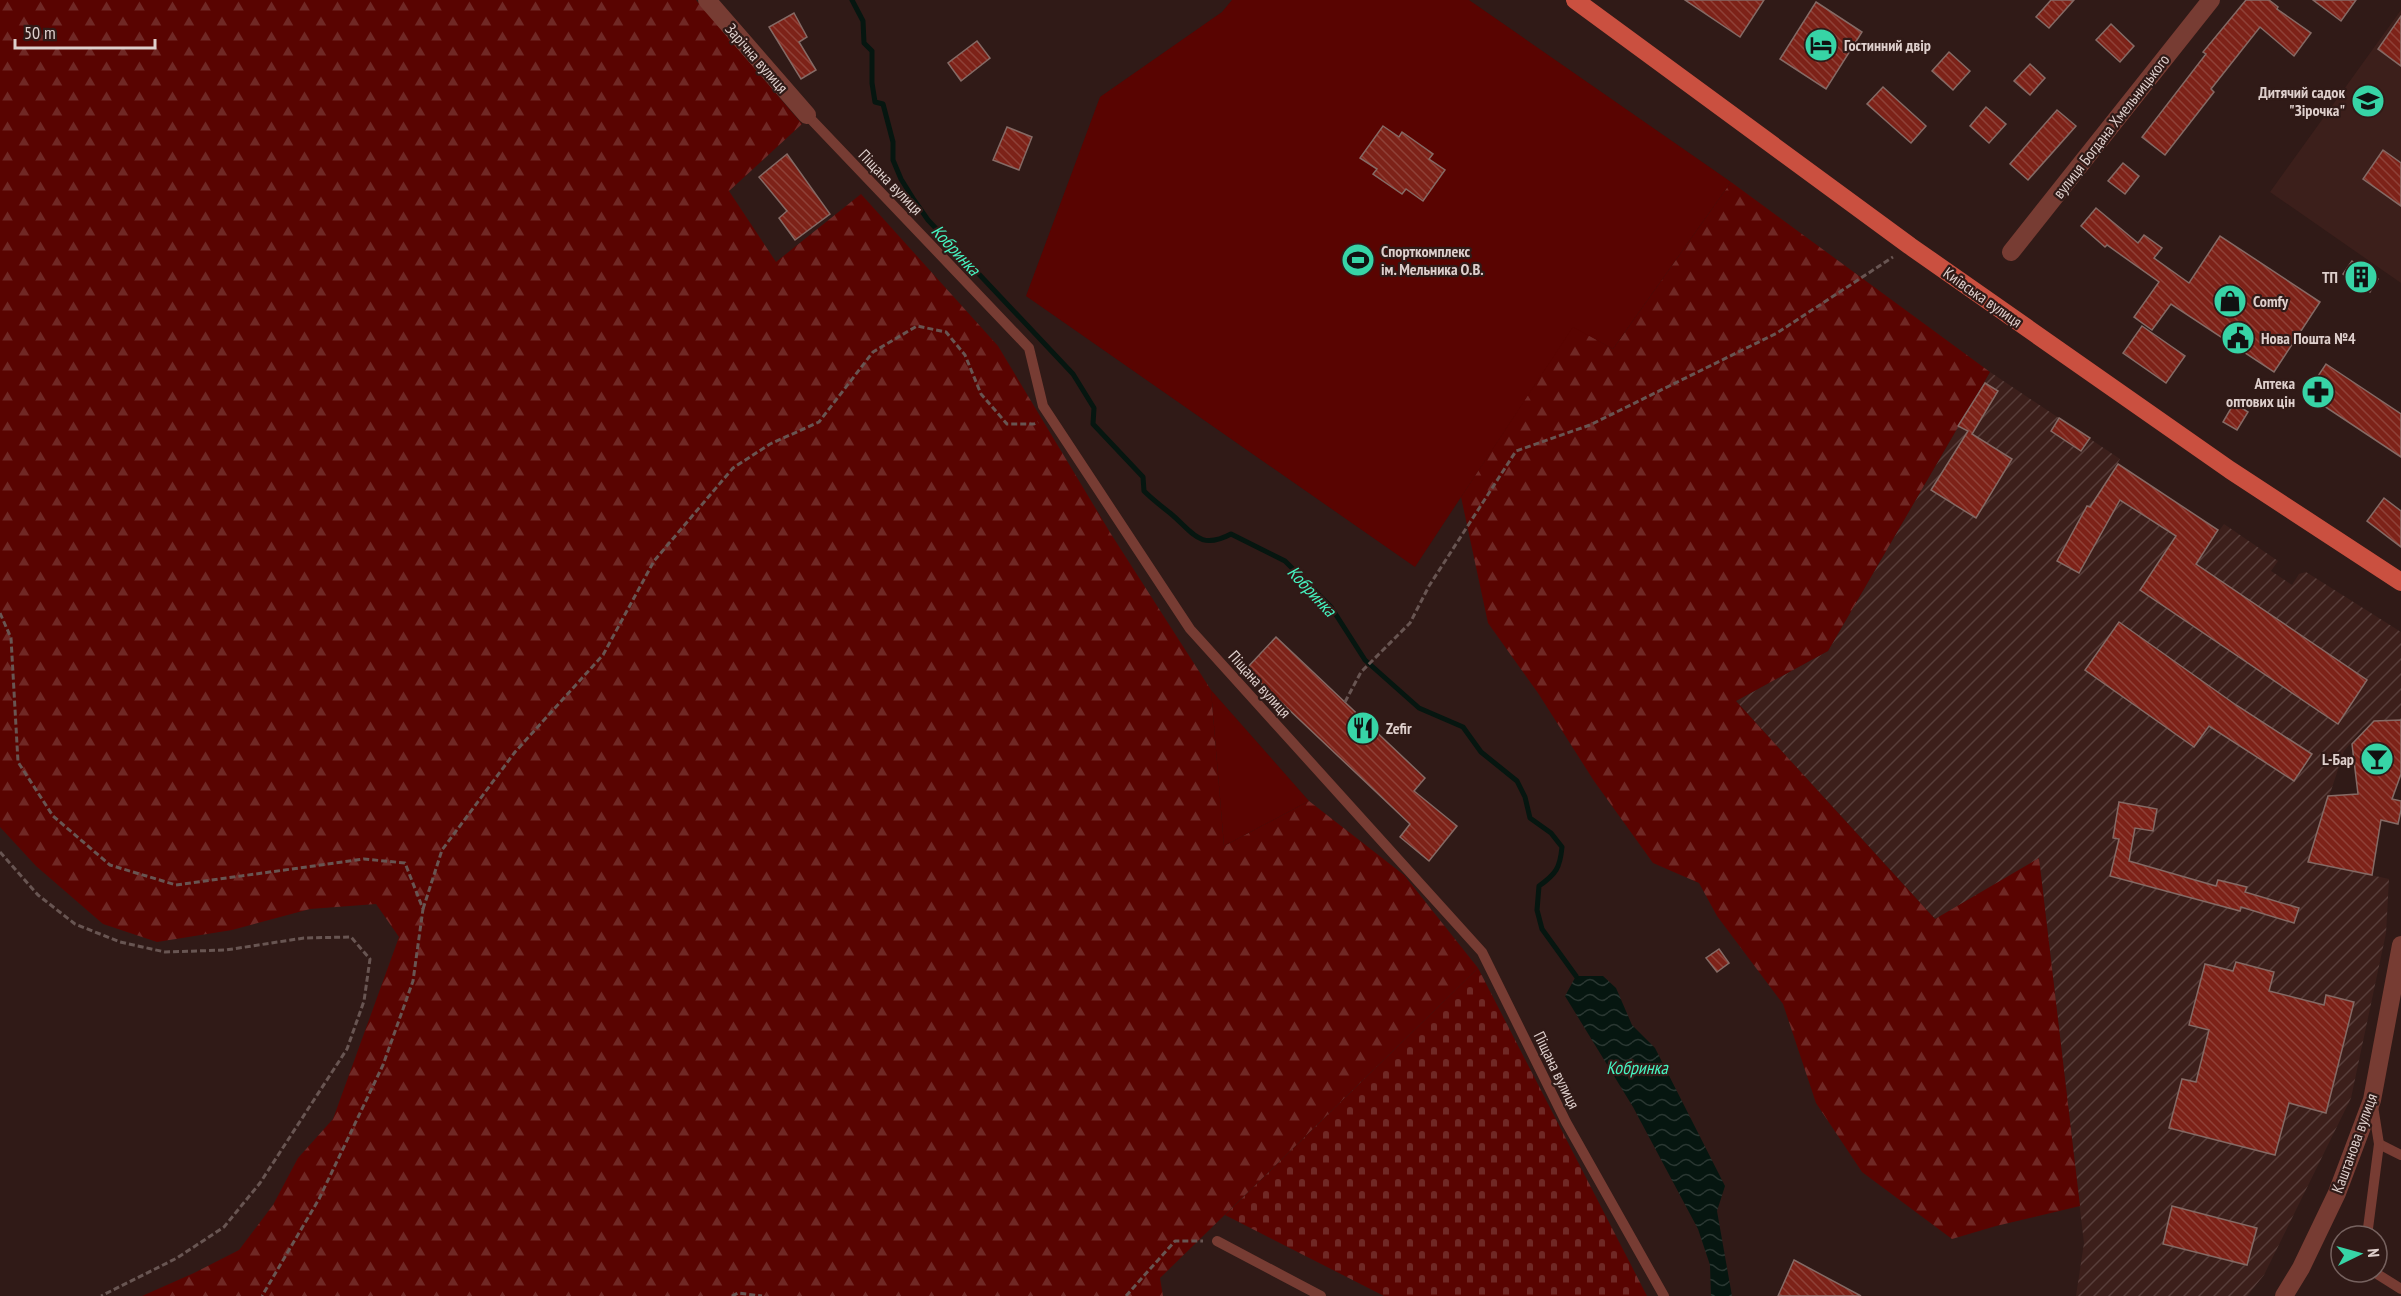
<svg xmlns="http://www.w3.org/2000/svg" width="2401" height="1296" font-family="'PT Sans Narrow',sans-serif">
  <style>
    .built { fill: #3c1f1b }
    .industrial { fill: url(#industrial-furrows) }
    .forest { fill: url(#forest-firs) }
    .cemetery { fill: url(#cemetery-stones) }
    .park { fill: #590401 }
    .water { fill: url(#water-waves) }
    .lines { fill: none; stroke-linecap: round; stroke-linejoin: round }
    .stream { stroke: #061610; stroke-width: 5 }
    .building { fill: url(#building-back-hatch); stroke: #856a65; stroke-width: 1.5 }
    .path { stroke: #685552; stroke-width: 3; stroke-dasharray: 6 3; stroke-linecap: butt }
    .lane { stroke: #773c33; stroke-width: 10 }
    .street { stroke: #773c33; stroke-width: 18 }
    .primary { stroke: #ca5040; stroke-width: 18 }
    .labels { text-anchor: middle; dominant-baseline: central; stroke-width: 4.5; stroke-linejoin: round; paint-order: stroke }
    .poi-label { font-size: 16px; font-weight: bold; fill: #decfcc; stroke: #301a17; text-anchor: start }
    .street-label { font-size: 16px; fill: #decfcc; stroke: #301a17 }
    .water-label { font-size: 18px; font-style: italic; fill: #46f3c0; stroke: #301a17 }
  </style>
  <defs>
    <pattern id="industrial-furrows" width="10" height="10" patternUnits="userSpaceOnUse" patternTransform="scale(1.5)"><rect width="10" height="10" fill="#3c1f1b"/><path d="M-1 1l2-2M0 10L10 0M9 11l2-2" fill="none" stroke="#583e3b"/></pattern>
    <pattern id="forest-firs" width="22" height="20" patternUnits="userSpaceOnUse" patternTransform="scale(1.5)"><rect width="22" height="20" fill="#590401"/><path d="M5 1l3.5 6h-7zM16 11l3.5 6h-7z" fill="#702825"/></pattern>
    <pattern id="cemetery-stones" width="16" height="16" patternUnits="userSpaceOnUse" patternTransform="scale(1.5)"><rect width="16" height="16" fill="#590401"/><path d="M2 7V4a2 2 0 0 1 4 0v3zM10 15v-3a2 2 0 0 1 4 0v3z" fill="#702825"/></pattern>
    <pattern id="water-waves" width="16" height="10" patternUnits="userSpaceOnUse" patternTransform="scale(1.5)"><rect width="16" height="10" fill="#061610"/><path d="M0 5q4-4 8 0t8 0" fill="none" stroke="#2a3732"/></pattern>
    <pattern id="building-back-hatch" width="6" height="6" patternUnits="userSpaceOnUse" patternTransform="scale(1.5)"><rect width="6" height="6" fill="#7d2218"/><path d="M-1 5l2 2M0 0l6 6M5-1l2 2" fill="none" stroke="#8f4138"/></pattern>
  </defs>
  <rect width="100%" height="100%" fill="#301a17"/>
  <polygon class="built" points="2401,10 2401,283 2270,192"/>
  <polygon class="industrial" points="1990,372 2120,459 2102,489 2202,554 2224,524 2278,561 2271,571 2292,585 2299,574 2306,572 2401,632 2401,720 2373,721 2363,728 2344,751 2308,861 2389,879 2386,933 2351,1098 2264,1275 2247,1296 2076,1296 2084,1243 2039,859 1936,920 1736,701 1828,651"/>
  <g class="forest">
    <polygon points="0,0 696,0 802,124 729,191 776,262 861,194 998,346 1111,534 1211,690 1224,846 1309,801 1404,875 1478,968 1160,1278 1163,1296 142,1296 194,1273 239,1250 273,1205 298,1158 333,1119 399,937 376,904 310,909 232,930 157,942 103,924 36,866 0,827"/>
    <polygon points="1731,182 1990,372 1828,651 1736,701 1935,919 2039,858 2080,1206 1996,1226 1952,1239 1862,1172 1816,1103 1783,1004 1717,916 1699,883 1653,863 1594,781 1538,693 1488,623 1461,497 1573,326 1613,349"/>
  </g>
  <polygon class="cemetery" points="1478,968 1647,1296 1384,1296 1225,1215"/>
  <g class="park">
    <polygon points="1232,0 1469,0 1731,182 1613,349 1573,327 1415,567 1026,296 1100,97 1222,12"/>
    <polygon points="1211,690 1309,801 1224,846"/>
  </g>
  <polygon class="water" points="1576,976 1603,976 1616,988 1632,1025 1655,1048 1725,1186 1717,1211 1732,1296 1711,1296 1710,1265 1698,1229 1633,1107 1565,996"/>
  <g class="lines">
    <path class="stream" d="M 852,0 L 863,21 L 864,43 L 872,51 L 872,83 L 875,102 L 883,104 L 893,142 L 893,160 L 901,179 L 914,200 L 928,220 L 1073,374 L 1094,408 L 1093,424 L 1143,477 L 1144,491 C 1152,499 1161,506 1170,513 C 1193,532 1199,551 1231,534 L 1285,561 L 1331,607 L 1365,660 L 1419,708 L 1463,727 L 1481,752 L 1517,781 L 1525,797 L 1530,818 L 1551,833 L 1562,847 C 1560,868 1556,874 1539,886 L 1537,910 L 1542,929 L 1576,976"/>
  </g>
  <g class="building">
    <polygon points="1685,0 1764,0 1740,37"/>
    <polygon points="2051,0 2074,0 2049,28 2036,17"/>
    <polygon points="2246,0 2269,0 2278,7 2277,9 2311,33 2294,56 2260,27 2211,89 2214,92 2165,155 2142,137 2206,54 2203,52"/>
    <polygon points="2313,0 2356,0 2341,21"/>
    <polygon points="1816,2 1862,32 1826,89 1780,59"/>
    <polygon points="794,13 807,37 799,42 816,70 801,79 769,27"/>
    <polygon points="2401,16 2401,66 2378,49"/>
    <polygon points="2111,24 2134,46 2120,62 2096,40"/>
    <polygon points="977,41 990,58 961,81 948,63"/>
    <polygon points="1949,52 1970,71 1953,90 1932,71"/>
    <polygon points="2030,64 2045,78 2030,95 2014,81"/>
    <polygon points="1883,87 1926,126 1911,143 1867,104"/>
    <polygon points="1986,107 2006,124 1989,143 1970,126"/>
    <polygon points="2057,110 2076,126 2028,180 2010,164"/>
    <polygon points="1383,126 1399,137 1402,132 1433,154 1429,159 1445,170 1423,201 1406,189 1402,194 1373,174 1377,169 1360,158"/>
    <polygon points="1007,127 1032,137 1019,170 993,160"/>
    <polygon points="2383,150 2401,163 2401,206 2363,179"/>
    <polygon points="787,154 830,214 795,240 779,218 787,211 759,177"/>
    <polygon points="2123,163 2139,176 2125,194 2108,181"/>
    <polygon points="2096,208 2138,243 2144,235 2162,248 2154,258 2189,283 2220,236 2320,302 2274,372 2171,304 2152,330 2134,317 2159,282 2107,245 2105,247 2081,226"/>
    <polygon points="2352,261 2378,279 2370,292 2343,274"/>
    <polygon points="2142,326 2185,356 2166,383 2123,353"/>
    <polygon points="2326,364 2401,414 2401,457 2306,394"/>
    <polygon points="1985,383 1998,391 1972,434 2012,459 1976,518 1931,490 1968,431 1958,426"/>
    <polygon points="2234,403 2248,412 2237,430 2223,422"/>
    <polygon points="2059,418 2090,438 2081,451 2051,431"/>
    <polygon points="2118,464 2218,530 2196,564 2367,680 2338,724 2140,590 2176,536 2120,500 2079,573 2057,561 2087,506 2090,507"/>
    <polygon points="2384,498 2401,511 2401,547 2367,521"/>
    <polygon points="2119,622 2236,705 2312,754 2294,781 2209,726 2194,747 2085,670"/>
    <polygon points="1276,637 1425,778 1414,791 1457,826 1429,861 1400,837 1410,824 1246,669"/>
    <polygon points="2401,720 2401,774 2392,799 2401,801 2401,810 2398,824 2381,820 2372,875 2308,862 2328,796 2358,794 2352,744 2374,721"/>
    <polygon points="2119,802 2157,809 2153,831 2135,828 2129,861 2216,886 2218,880 2247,887 2245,892 2299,908 2294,923 2241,907 2240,911 2110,876 2119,839 2113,838"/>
    <polygon points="1719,949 1729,963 1717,972 1706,958"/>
    <polygon points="2236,962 2274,972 2269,991 2324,1005 2326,995 2354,1002 2326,1113 2289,1103 2275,1155 2169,1128 2182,1079 2196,1082 2209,1030 2189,1025 2205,964 2233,971"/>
    <polygon points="2172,1206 2257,1228 2247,1265 2163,1244"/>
    <polygon points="1794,1260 1861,1296 1778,1296"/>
  </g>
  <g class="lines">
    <g class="path">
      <polyline points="0,613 11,638 18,762 53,816 110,865 176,885 364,859 405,863 423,909 413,981 383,1065 319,1199 262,1296"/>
      <polyline points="1345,702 1361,672 1410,623 1429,586 1516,451 1590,425 1777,333 1893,257"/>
      <polyline points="0,852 38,895 75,924 120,942 165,952 226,950 304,938 351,937 370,959 364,1001 347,1049 260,1183 224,1227 177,1258 101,1296"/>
      <polyline points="423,909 442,850 515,752 603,655 654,561 733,468 770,444 819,422 873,352 917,326 946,332 965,355 981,394 1007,424 1034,424 1038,422"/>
      <polyline points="732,1296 738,1293 762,1296"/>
      <polyline points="1126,1296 1175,1241 1203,1241"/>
    </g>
    <g class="lane">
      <polyline points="807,115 1029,348 1043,406 1190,629 1482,952 1566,1122 1664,1296"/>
      <polyline points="2379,1144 2401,1155"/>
      <polyline points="2367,1236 2379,1144 2373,1106"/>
      <polyline points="1217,1241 1321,1296"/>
      <polyline points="2374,1272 2401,1289"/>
    </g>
    <g class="street">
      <polyline points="707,0 807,115"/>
      <polyline points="2011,252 2211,0"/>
      <polyline points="2284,1296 2301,1268 2337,1193 2372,1100 2401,945"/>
    </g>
    <polyline class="primary" points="1575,0 1910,246 2230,470 2401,582"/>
  </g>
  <defs>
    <g id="hotel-disc" transform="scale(1.725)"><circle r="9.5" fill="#37d4a6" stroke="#301a17"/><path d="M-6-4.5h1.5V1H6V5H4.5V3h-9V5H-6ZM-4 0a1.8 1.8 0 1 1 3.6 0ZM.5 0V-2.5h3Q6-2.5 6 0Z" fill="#111"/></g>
    <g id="school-disc" transform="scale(1.725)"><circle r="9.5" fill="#37d4a6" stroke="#301a17"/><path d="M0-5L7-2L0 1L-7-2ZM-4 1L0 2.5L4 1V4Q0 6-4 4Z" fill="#111"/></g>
    <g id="stadium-disc" transform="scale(1.725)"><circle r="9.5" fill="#37d4a6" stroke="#301a17"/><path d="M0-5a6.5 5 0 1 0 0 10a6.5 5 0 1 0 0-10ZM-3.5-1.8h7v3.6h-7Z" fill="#111"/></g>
    <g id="building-disc" transform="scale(1.725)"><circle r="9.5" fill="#37d4a6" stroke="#301a17"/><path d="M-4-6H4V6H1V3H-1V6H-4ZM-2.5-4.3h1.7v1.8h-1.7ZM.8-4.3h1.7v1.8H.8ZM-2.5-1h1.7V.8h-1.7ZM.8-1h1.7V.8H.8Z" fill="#111"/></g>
    <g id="shop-disc" transform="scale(1.725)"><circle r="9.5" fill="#37d4a6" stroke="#301a17"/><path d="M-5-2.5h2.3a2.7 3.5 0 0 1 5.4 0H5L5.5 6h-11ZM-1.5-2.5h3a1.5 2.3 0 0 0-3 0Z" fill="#111"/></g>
    <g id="civic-disc" transform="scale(1.725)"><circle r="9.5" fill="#37d4a6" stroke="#301a17"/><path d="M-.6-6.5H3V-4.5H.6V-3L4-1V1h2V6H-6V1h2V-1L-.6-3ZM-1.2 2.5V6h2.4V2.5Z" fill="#111"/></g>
    <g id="pharmacy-disc" transform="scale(1.725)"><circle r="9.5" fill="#37d4a6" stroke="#301a17"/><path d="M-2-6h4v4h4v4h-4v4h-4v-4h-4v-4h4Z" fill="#111"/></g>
    <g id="restaurant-disc" transform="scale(1.725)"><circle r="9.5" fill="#37d4a6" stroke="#301a17"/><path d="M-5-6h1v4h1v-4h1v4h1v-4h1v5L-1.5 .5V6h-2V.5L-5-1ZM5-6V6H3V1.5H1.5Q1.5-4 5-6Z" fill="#111"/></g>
    <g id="bar-disc" transform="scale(1.725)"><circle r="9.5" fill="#37d4a6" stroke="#301a17"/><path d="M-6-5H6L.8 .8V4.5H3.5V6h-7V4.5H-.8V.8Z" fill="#111"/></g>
  </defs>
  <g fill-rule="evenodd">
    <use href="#hotel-disc" x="1821" y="45"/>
    <use href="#school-disc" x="2368" y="101"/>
    <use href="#stadium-disc" x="1358" y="260"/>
    <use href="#building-disc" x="2361" y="277"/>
    <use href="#shop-disc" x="2230" y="301"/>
    <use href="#civic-disc" x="2238" y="338"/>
    <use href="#pharmacy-disc" x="2318" y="392"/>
    <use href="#restaurant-disc" x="1363" y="728"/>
    <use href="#bar-disc" x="2377" y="759"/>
  </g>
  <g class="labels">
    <g class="poi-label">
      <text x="1844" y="45">Гостинний двір</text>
      <text x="2345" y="92" text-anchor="end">Дитячий садок<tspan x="2345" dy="18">"Зірочка"</tspan></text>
      <text x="1381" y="251">Спорткомплекс<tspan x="1381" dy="18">ім. Мельника О.В.</tspan></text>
      <text x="2338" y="277" text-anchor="end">ТП</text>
      <text x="2253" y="301">Comfy</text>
      <text x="2261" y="338">Нова Пошта №4</text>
      <text x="2295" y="383" text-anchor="end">Аптека<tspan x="2295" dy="18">оптових цін</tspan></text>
      <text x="1386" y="728">Zefir</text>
      <text x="2354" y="759" text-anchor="end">L-Бар</text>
    </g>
    <g class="street-label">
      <text transform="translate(757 58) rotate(49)">Зарічна вулиця</text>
      <text transform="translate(2111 126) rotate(-52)">вулиця Богдана Хмельницького</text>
      <text transform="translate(891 182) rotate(46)">Піщана вулиця</text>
      <text transform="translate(1983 297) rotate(35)">Київська вулиця</text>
      <text transform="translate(1260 684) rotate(48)">Піщана вулиця</text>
      <text transform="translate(1557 1070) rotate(64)">Піщана вулиця</text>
      <text transform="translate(2354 1143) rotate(-70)">Каштанова вулиця</text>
    </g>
    <g class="water-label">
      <text transform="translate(956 250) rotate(47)">Кобринка</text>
      <text transform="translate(1312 591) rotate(47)">Кобринка</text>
      <text x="1637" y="1067">Кобринка</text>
    </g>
  </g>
  <g transform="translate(2359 1254) rotate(85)"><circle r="28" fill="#301a17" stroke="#76625f" stroke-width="1.5"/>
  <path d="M0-4.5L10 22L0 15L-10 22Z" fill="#37d4a6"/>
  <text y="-9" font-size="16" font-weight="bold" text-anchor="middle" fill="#decfcc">N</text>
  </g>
  <path d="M15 39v9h140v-9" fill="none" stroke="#decfcc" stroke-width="3"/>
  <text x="24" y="39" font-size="18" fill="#decfcc" stroke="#301a17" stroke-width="4.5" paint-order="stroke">50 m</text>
</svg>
